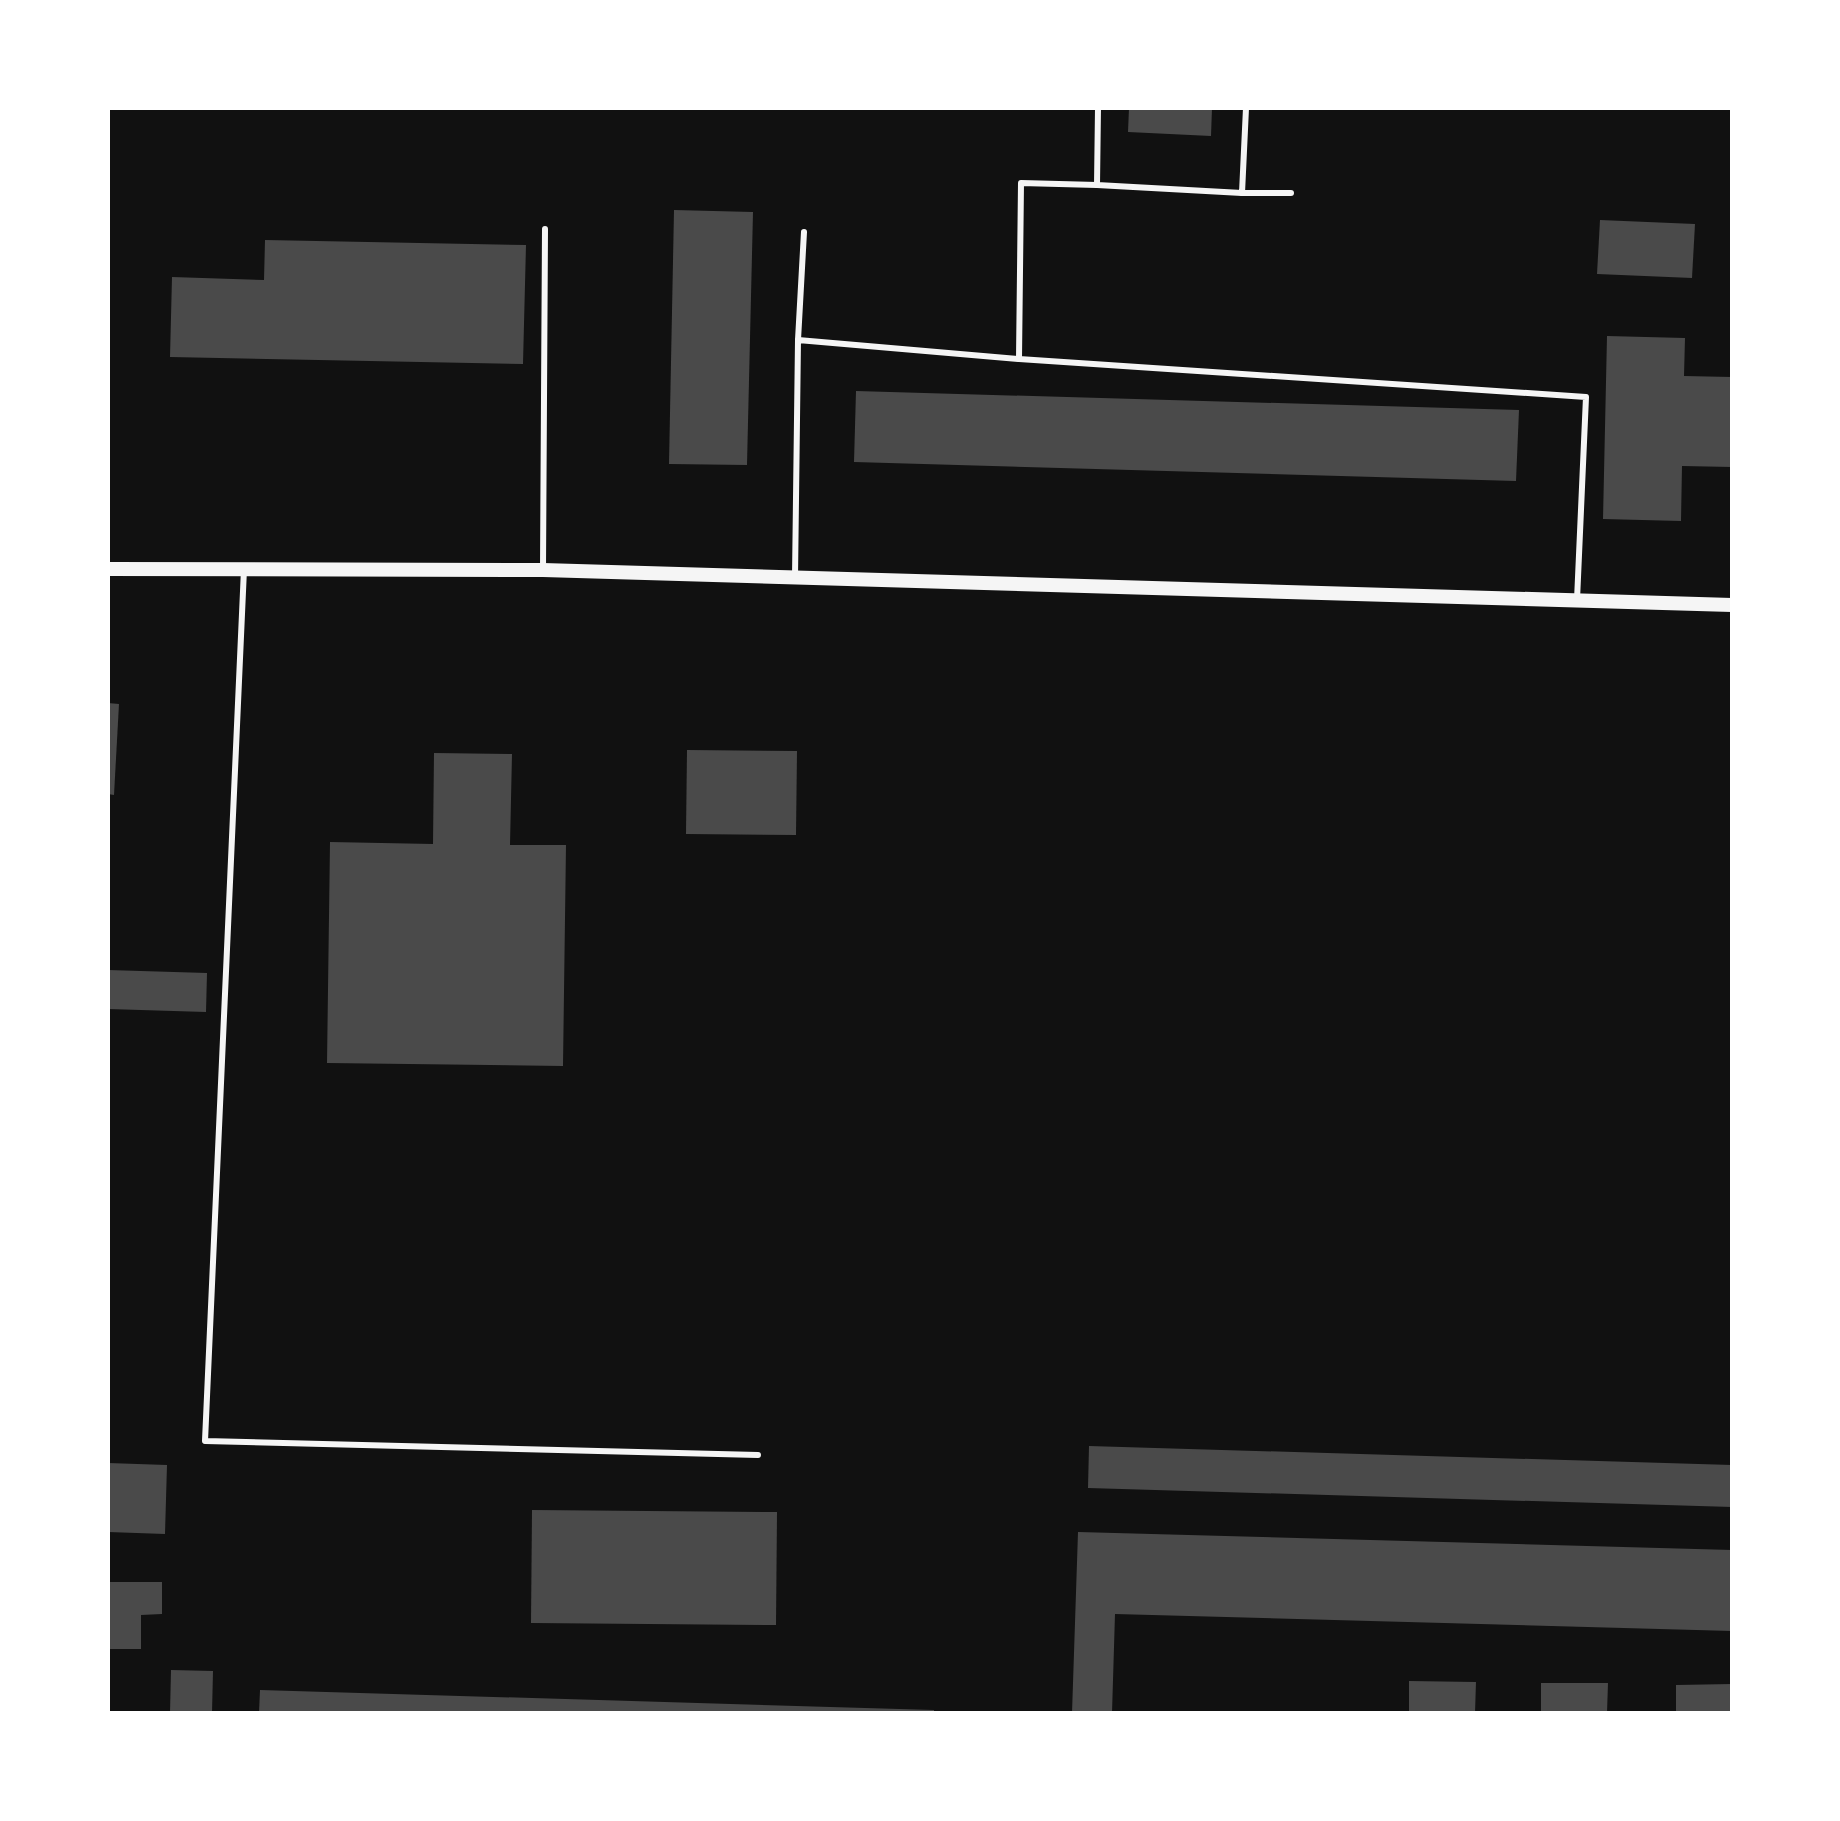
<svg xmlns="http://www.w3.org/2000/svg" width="1840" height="1821" font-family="Montserrat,sans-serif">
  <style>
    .building { fill: #4a4a4a }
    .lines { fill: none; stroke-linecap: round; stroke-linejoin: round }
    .service { stroke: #f5f5f5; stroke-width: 6 }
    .tertiary { stroke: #f5f5f5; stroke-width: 14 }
  </style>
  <rect width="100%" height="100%" fill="#111"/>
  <g class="building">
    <polygon points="1129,108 1212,108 1211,136 1128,132"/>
    <polygon points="674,210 753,212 747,465 669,464"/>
    <polygon points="1600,220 1695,224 1692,278 1597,274"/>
    <polygon points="265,240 526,245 523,364 170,357 172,277 264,280"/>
    <polygon points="1607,336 1685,338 1684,376 1732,377 1732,467 1682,466 1681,521 1603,519"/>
    <polygon points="856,391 1519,410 1516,481 854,462"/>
    <polygon points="108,703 119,704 114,795 108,794"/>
    <polygon points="687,750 797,751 796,835 686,834"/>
    <polygon points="434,753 512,754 510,845 566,845 563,1066 327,1063 330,842 433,844"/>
    <polygon points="108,970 207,973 206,1012 108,1009"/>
    <polygon points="1089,1446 1732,1465 1732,1507 1088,1488"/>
    <polygon points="108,1463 167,1465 165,1534 108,1532"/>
    <polygon points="532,1510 777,1512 776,1625 531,1623"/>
    <polygon points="1078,1532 1732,1550 1732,1631 1115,1614 1112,1713 1072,1713"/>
    <polygon points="108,1582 162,1582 162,1614 141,1615 141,1649 108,1649"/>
    <polygon points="171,1670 213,1671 212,1713 170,1713"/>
    <polygon points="1409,1681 1476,1682 1475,1713 1409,1713"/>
    <polygon points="1541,1683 1608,1683 1607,1713 1541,1713"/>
    <polygon points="1732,1684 1732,1713 1676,1713 1676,1685"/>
    <polygon points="260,1690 934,1710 934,1713 259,1713"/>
  </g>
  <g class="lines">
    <g class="service">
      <polyline points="1098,108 1097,185 1242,193 1246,108"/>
      <polyline points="1097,185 1021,183 1019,359 1586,397 1577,600"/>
      <polyline points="1242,193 1291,193"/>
      <polyline points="798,340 804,232"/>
      <polyline points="244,569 205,1441 758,1455"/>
      <polyline points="543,569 545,229"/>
      <polyline points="795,578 798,340 1019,359"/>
    </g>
    <polyline class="tertiary" points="108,569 543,570 1732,605"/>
  </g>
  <rect width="1840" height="1821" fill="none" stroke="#ffffff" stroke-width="220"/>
</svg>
